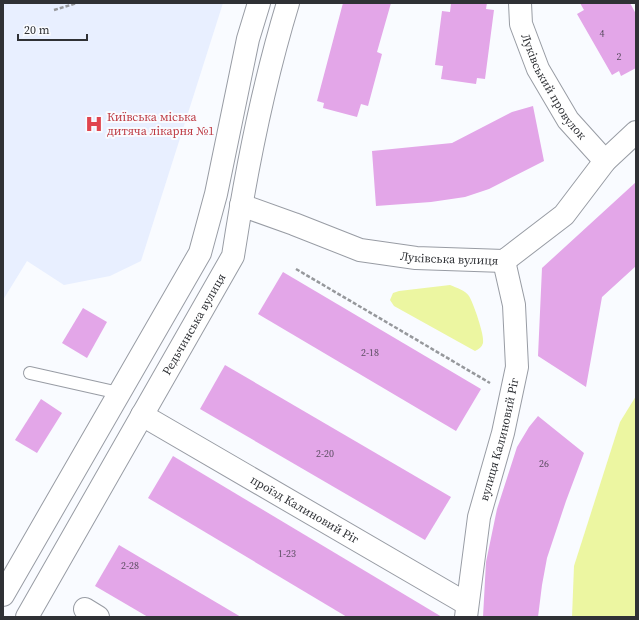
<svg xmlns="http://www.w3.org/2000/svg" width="639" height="620" font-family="'Source Serif 4',serif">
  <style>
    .built { fill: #e8efff }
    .green { fill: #ecf6a1 }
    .building { fill: #e3a6e8 }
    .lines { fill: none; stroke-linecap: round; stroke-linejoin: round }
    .lane-casing { stroke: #989ca4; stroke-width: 14 }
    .street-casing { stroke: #989ca4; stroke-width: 24 }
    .path { stroke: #96989c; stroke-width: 2.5; stroke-dasharray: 4 2; stroke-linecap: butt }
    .lane { stroke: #fff; stroke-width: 12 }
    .street { stroke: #fff; stroke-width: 22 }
    .labels { text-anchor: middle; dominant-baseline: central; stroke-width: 4; stroke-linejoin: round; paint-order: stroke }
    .number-label { font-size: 10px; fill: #5c4e62 }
    .street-label { font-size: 12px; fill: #2f3135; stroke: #f9fbff }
    .health-label { font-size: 12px; fill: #be3a42; stroke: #f9fbff; text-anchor: start }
  </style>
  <rect width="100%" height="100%" fill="#f9fbff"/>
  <polygon class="built" points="3,3 223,3 141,261 110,276 64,285 27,261 3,300"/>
  <g class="green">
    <path d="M 450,285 C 457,288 465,290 469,296 C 473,302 485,336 483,343 C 482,347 479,349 475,351 L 394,306 L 390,300 L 393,293 L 399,291 Z"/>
    <polygon points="636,396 636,617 572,617 574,566 620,422"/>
  </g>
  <g class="building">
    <polygon points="343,3 391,3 377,52 382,54 368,106 361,104 357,117 323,108 324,103 317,101"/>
    <polygon points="451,3 487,3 486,9 494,10 485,79 477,78 476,84 441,79 443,66 435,65 442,11 450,12"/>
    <polygon points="580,3 630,3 636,14 636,68 621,76 619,71 612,75 577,14 584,10"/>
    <polygon points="533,106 544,161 489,189 465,197 431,202 376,206 372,151 452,143 512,112"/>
    <polygon points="636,182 636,266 602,297 586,387 538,356 542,268"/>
    <polygon points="283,272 481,389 456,431 258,314"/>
    <polygon points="83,308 107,322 87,358 62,343"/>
    <polygon points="225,365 451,497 425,540 200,409"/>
    <polygon points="41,399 62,413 37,453 15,440"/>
    <polygon points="538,416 584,453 566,501 547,558 542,585 538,617 483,617 486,562 497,509 517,447 529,427"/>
    <polygon points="173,456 442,617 347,617 148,498"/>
    <polygon points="119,545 241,617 148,617 95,586"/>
  </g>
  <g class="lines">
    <g class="lane-casing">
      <polyline id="lane" points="30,373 119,393"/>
    </g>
    <g class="street-casing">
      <g id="street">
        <path id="s1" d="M 520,3 L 521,24 L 538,69 L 568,120 L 605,161"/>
        <path id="s2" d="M 241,205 L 294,224 L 360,250 L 416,258 L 504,261 L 564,215 L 605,161 L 636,132"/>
        <path id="s3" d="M 142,415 L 467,604"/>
        <polyline points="3,595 200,253 216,194 248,39 259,3"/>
        <polyline points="85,609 98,617"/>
        <path id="s4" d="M 27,617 L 233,256 C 246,171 263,85 288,3"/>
        <path id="s5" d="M 466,617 L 479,517 L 503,433 L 517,367 L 514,305 L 504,261"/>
      </g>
    </g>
    <g class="path">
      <polyline points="54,10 77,3"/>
      <polyline points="296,269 490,383"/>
    </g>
    <use href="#lane" class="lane"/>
    <use href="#street" class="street"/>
  </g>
  <defs>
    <g id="hospital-bare" transform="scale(1.38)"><path d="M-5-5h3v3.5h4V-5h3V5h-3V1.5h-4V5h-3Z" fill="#e0444e" stroke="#f9fbff" stroke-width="2.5" paint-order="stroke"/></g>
  </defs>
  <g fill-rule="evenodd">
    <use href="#hospital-bare" x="94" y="124"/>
  </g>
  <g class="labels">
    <g class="number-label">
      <text x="602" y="33">4</text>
      <text x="619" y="56">2</text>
      <text x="370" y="352">2-18</text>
      <text x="325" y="453">2-20</text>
      <text x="544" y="463">26</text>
      <text x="287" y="553">1-23</text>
      <text x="130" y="565">2-28</text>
    </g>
    <g class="street-label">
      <text stroke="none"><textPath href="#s1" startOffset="92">Луківський провулок</textPath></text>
      <text stroke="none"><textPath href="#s2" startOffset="217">Луківська вулиця</textPath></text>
      <text stroke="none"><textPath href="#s4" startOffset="337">Редьчинська вулиця</textPath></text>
      <text stroke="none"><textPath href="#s5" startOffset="181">вулиця Калиновий Ріг</textPath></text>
      <text stroke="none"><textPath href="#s3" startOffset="188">проїзд Калиновий Ріг</textPath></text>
    </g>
    <g class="health-label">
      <text x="107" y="117">Київська міська<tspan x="107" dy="14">дитяча лікарня №1</tspan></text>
    </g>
  </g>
  <rect width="639" height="620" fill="none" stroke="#2f3135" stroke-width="8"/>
  <path d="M18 34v6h69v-6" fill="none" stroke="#2f3135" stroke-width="2"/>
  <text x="24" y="34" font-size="12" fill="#2f3135" stroke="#f9fbff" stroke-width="3" paint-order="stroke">20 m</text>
</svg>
